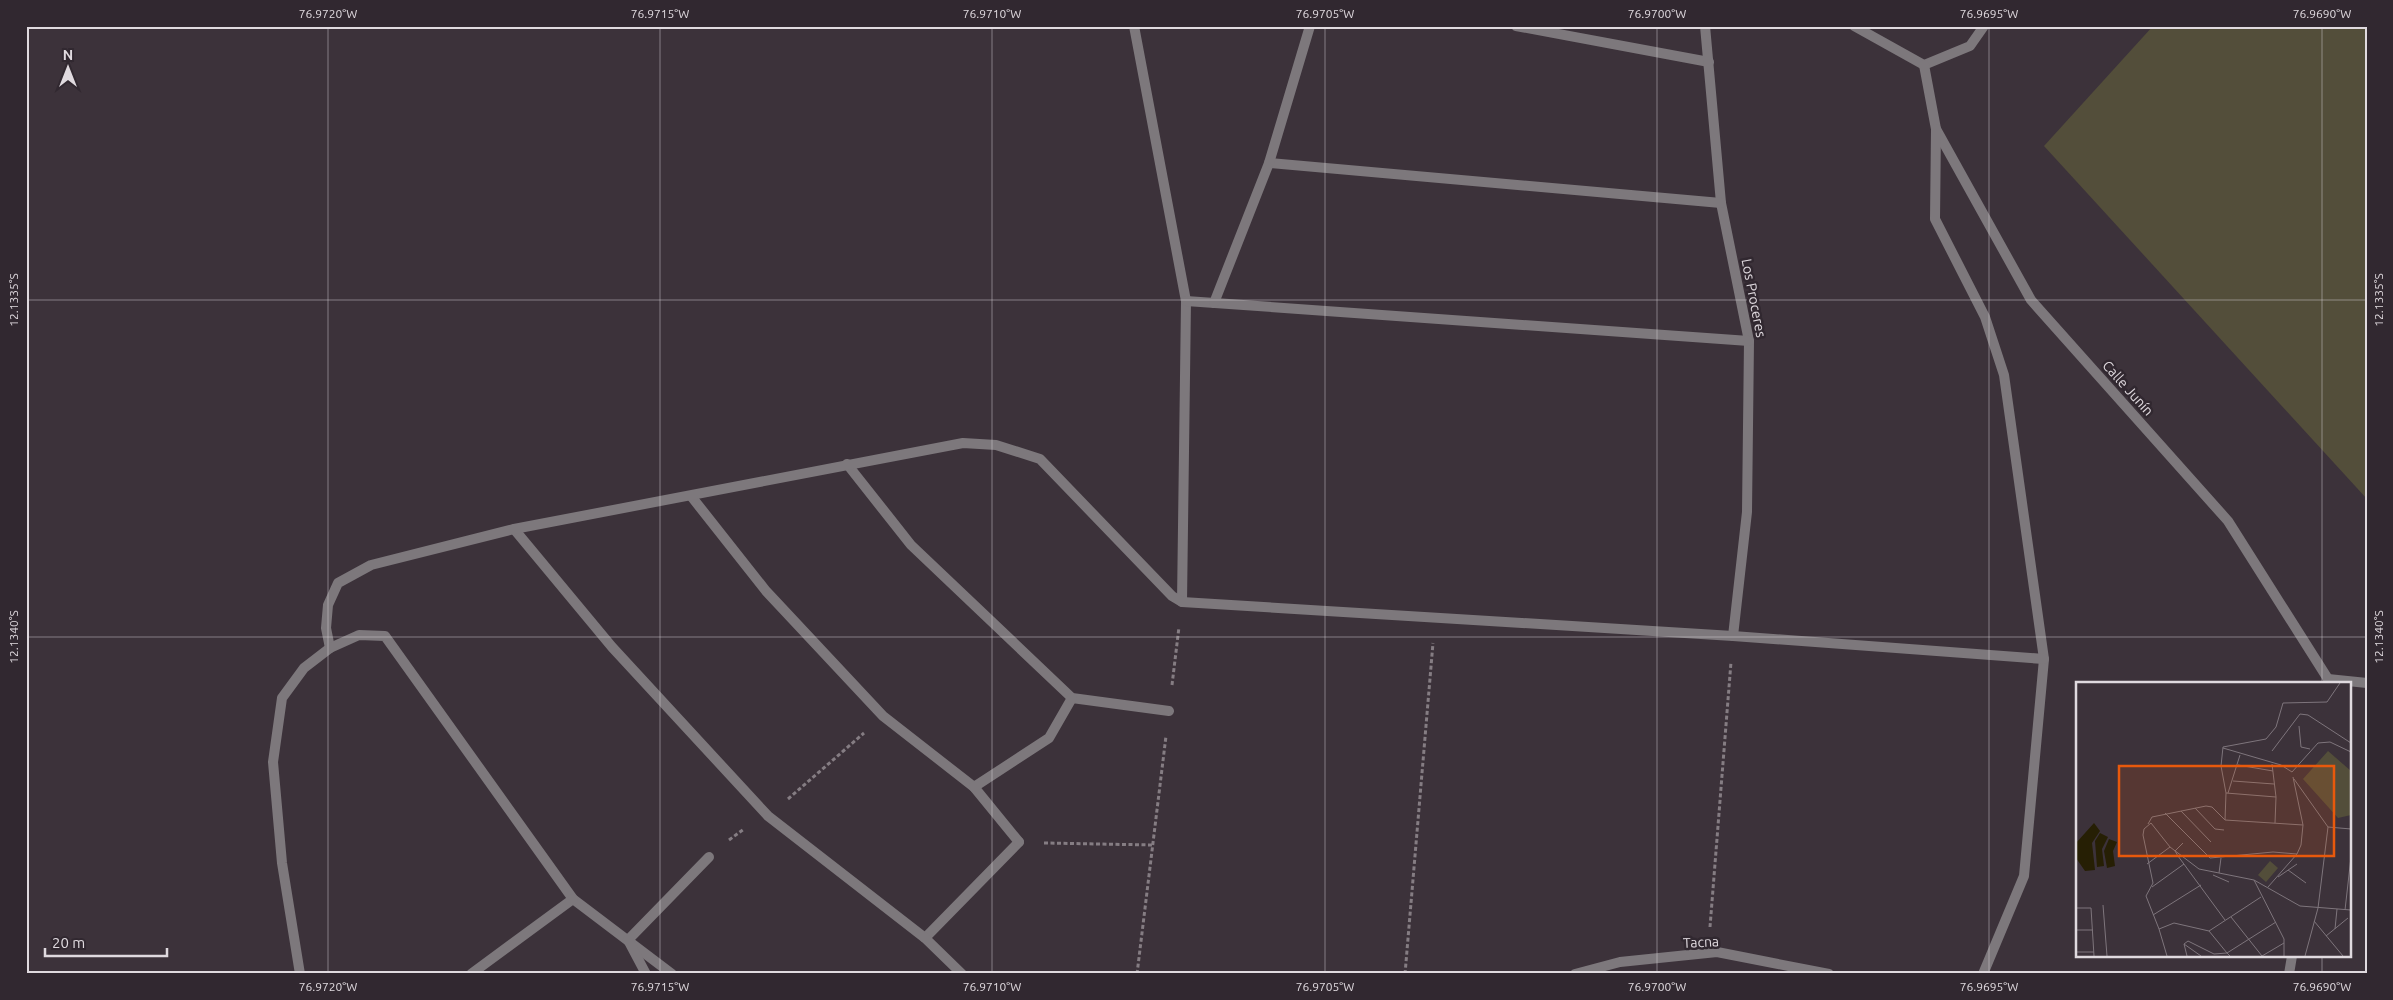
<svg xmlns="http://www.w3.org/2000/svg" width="2393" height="1000" font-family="Ubuntu,sans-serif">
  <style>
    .green { fill: #534e3a }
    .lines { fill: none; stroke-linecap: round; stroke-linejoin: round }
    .path { stroke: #857d83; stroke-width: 3; stroke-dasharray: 4 2.5; stroke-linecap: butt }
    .lane { stroke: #7d787c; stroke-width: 10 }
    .street { stroke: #7d787c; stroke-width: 10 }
    .ticks { fill: none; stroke: #e0dadf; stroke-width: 1; stroke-opacity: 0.45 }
    .labels { text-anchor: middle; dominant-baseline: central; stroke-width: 5; stroke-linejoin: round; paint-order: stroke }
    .street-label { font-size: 14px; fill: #e0dadf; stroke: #312830 }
    .inset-road { fill: none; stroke: #7e757c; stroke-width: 1 }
    .view { fill: #e8590c; fill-opacity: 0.15; stroke: #e8590c; stroke-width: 2.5 }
    .inset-edge { fill: none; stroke: #e0dadf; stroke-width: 2.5 }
    .neatline { fill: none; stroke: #e0dadf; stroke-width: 2 }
    .ticks-label { font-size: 12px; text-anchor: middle; fill: #e0dadf }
  </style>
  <rect width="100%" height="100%" fill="#3c323a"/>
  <polygon class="green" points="2153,26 2367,26 2367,499 2044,146"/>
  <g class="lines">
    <g class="path">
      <polyline points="1172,685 1179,627"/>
      <polyline points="788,799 864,733"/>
      <polyline points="729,840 744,829"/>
      <polyline points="1044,843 1153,845"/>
      <polyline points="1710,927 1731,662"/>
      <polyline points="1137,974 1166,736"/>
      <polyline points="1405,974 1433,643"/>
    </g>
    <polyline class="lane" points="925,938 1019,842"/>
    <g class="street">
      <polyline points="1134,26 1186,301 1182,602"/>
      <polyline points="1516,26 1709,62"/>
      <polyline points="1705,26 1721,203 1749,341 1747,512 1733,636"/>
      <polyline points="1854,26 1924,65 1970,46 1984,26"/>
      <polyline points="1924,65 1936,129 2031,300 2228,521 2328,679"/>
      <polyline points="1936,129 1935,219 1985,317 2004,375 2044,659 2024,876 1983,974"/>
      <polyline points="1269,163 1721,203"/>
      <polyline points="1186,301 1749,341"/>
      <polyline points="1214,303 1269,163 1310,26"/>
      <polyline points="847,464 911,545 1072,698 1169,711"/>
      <polyline points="691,496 766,591 883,716 974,787 1019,842"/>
      <polyline points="514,529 612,647 768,816 925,938 962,974"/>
      <polyline points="330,648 326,628 328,605 338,583 371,565 514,529 963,443 996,445 1040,459 1172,596 1182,602 1733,636 2044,659"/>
      <polyline points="2328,679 2367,683"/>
      <polyline points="974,787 1049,738 1072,698"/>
      <polyline points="300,974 282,863 273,762 282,698 304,668 330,648 359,635 385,636 573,899 672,974"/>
      <polyline points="471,974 573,899"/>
      <polyline points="646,974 628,940 709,857"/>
      <polyline points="1575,974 1620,962 1717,952 1829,974"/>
      <polyline points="2289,974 2292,956"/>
    </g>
  </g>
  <path class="ticks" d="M 328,26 L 328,974M 660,26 L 660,974M 992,26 L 992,974M 1325,26 L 1325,974M 1657,26 L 1657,974M 1989,26 L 1989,974M 2322,26 L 2322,684M 26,300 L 2367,300M 26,637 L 2367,637M 2322,956 L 2322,974"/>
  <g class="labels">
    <g class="street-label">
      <text transform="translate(1754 298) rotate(79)">Los Proceres</text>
      <text transform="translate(2128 388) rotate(48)">Calle Junín</text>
      <text transform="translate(1701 942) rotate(-3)">Tacna</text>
    </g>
  </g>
  <g transform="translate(2076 682)">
    <rect width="275" height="275" fill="#3c323a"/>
    <path d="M 252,69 L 275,89 L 275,133 L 262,136 L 227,97 ZM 194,179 L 202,186 L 190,200 L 182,193 Z" fill="#534e3a"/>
    <path d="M 18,141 L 24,149 L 16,161 L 19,188 L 9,189 L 0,176 L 0,161 ZM 24,151 L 32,155 L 26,167 L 28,184 L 21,185 L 19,159 ZM 33,157 L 41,160 L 37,169 L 39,184 L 31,186 L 28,169 Z" fill="#261f04"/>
    <path class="inset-road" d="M 223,44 L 225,65 L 234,67M 147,66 L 205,83 L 216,90 L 242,61 L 254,60 L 275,70M 196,69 L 224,32 L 232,33 L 275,61M 196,82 L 200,115 L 199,141M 162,83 L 197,89M 218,97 L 252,145M 157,99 L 198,102M 150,111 L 200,115M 152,111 L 164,73M 119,126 L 139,147 L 148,148M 105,129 L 135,160M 89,131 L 134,176 L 197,170 L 221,172M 149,138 L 150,111 L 145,84 L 147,65 L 190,57 L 200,45 L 207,21 L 251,20 L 264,1M 72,142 L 76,135 L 130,124 L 136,125 L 149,138 L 227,143M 252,145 L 275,147M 107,161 L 99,169 L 102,174 L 149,238M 71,182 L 94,165M 212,188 L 230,201M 143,191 L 145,176M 137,193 L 153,200M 202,195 L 221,182M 178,198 L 208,257 L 208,274M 76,205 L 108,182M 192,205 L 221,172 L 225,163 L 227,143 L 217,95M 27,223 L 31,274M 0,226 L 15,226 L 18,274M 269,228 L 275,175M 77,233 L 125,203M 155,235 L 186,274M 238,239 L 267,274M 83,247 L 70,214 L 77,201 L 67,153 L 68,147 L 75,141 L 94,165 L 123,187 L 178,198 L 224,224 L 275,228M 259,247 L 261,227M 0,248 L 17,248M 250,254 L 272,236M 108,262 L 125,274M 0,270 L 18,270M 91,274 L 83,247 L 98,241 L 133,249 L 185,215M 111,274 L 108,262 L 112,259 L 138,272 L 151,271 L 133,249M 154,274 L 151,271 L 200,240M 186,274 L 208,261M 229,274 L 242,226 L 252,145"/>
    <path class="view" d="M 43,84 L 258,84 L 258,174 L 43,174 Z"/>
    <rect width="275" height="275" class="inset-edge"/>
  </g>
  <rect width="2393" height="1000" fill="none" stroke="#312830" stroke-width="55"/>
  <g transform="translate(68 68)" stroke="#312830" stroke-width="4" paint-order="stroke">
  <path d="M0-4L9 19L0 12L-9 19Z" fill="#e0dadf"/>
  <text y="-8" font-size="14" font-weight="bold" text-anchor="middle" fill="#e0dadf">N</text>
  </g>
  <path d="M45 948v8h122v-8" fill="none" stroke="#e0dadf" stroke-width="2.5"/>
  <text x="52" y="948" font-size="15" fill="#e0dadf" stroke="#312830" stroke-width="4" paint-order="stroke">20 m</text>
  <rect x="28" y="28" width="2338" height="944" class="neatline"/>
  <g class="ticks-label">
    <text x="328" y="18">76.9720°W</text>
    <text x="660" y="18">76.9715°W</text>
    <text x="992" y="18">76.9710°W</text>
    <text x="1325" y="18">76.9705°W</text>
    <text x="1657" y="18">76.9700°W</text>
    <text x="1989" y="18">76.9695°W</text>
    <text x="2322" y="18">76.9690°W</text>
    <text transform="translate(14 300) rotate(-90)" y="4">12.1335°S</text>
    <text transform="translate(2379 300) rotate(-90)" y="4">12.1335°S</text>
    <text transform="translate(14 637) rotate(-90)" y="4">12.1340°S</text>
    <text transform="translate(2379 637) rotate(-90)" y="4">12.1340°S</text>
    <text x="328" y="991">76.9720°W</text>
    <text x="660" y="991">76.9715°W</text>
    <text x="992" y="991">76.9710°W</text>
    <text x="1325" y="991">76.9705°W</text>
    <text x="1657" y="991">76.9700°W</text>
    <text x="1989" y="991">76.9695°W</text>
    <text x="2322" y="991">76.9690°W</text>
  </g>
</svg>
